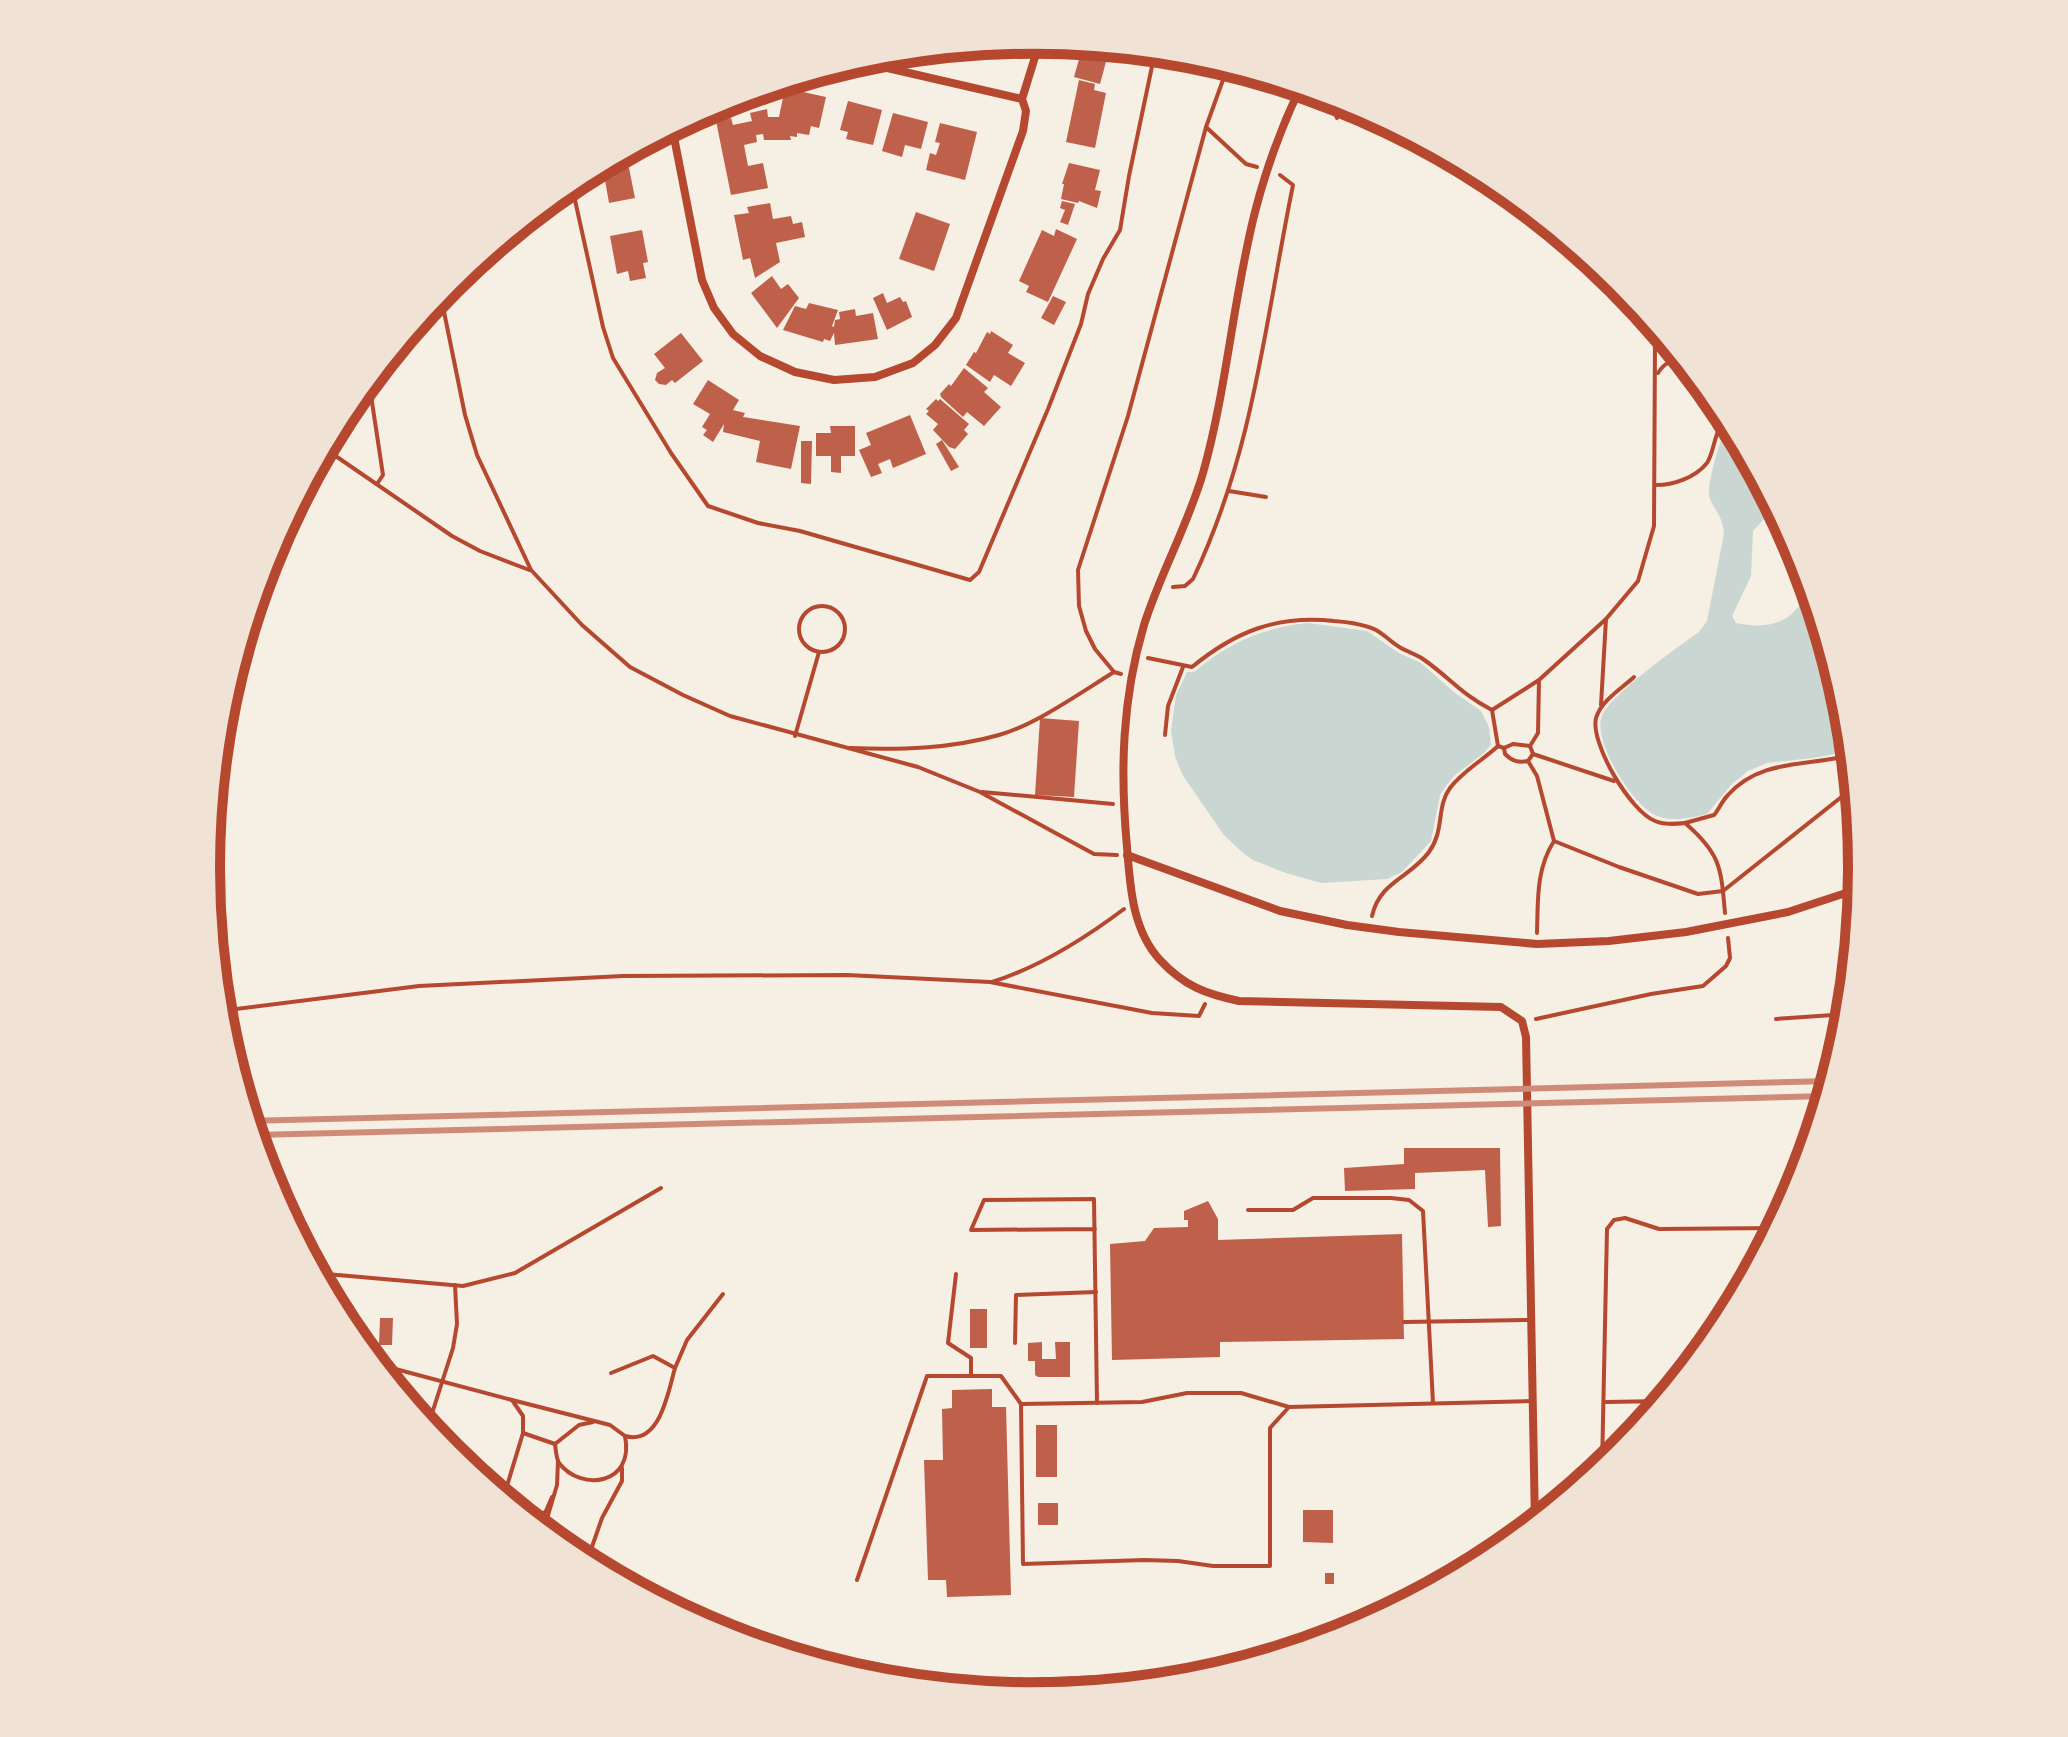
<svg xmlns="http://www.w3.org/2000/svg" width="2068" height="1737" font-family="Commissioner,sans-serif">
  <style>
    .water { fill: #c9d6d2 }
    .building { fill: #bf614a }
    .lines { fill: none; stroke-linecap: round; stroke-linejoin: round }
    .path { stroke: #b5482f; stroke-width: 4 }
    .service { stroke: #b5482f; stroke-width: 4 }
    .minor { stroke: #b5482f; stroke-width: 8 }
    .rail { stroke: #cf8b77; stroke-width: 6 }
    .rim { fill: none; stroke: #b5482f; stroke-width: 10 }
  </style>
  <rect width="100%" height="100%" fill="#f6efe4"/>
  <g class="water">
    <path d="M 1732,426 L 1783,521 L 1766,517 L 1753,531 L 1751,576 L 1732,616 L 1736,623 C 1773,631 1803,620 1808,579 L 1847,707 L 1851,751 L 1813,758 L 1767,763 L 1748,771 L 1732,784 L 1707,814 C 1690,818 1669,823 1653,814 C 1631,802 1592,740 1602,716 C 1611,694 1678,647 1699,632 L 1707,621 L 1724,534 C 1723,514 1710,506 1709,494 C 1708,481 1720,438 1727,427 Z"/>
    <path d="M 1308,623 L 1367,631 L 1399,653 L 1421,663 L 1455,693 L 1481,711 L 1489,727 L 1491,745 L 1483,754 L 1455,775 L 1446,786 L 1440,795 L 1431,841 L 1402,872 L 1387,879 L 1321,883 L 1286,873 L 1253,860 L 1242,852 L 1223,834 L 1182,774 L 1175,756 L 1171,731 L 1176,695 L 1187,672 L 1194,672 C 1228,643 1264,627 1308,623 Z"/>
  </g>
  <g class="building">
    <polygon points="1012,42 1009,56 961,48 962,47"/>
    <polygon points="1083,45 1115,48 1113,60 1107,58 1100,84 1074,77"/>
    <polygon points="1079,80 1095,84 1094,90 1106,93 1095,148 1066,142"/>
    <polygon points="785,88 826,97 819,128 811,126 809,135 797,133 797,137 790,136 791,140 764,140 763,134 756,135 757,142 744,145 748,166 763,163 768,188 731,195 716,121 731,118 733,125 752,121 750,113 767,109 768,117 779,117"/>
    <polygon points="764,89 767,104 715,114 714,105 717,103"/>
    <polygon points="848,101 882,110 873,145 846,139 848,132 840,130"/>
    <polygon points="893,113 928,122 921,149 905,145 902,157 882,151"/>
    <polygon points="940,123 977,132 965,180 926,170 930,153 936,155 940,143 935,142"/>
    <polygon points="626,153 635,198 609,203 605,180 584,184 582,175"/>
    <polygon points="1069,163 1100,170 1095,190 1101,191 1097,208 1079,201 1078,203 1061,199 1064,184 1062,184"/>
    <polygon points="1062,201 1075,204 1068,225 1060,222 1065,210 1060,208"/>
    <polygon points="770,203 773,219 791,216 793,224 802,222 805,237 776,243 780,262 755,278 750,258 743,260 734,215 749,213 747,207"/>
    <polygon points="916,212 950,224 934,271 899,259"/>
    <polygon points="1056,229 1077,239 1048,302 1026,292 1029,286 1019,281 1042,230 1054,236"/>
    <polygon points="642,230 648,262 643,263 646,278 630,281 628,271 617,274 610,236"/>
    <polygon points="772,276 781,289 788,284 799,298 777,328 751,293"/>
    <polygon points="883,293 887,303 900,297 903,302 906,301 912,317 887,330 873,298"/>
    <polygon points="1053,296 1066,302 1054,325 1041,318"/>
    <polygon points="809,303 838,310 832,326 834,327 835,320 840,319 839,312 855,309 856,316 873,313 878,339 835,345 834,333 830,341 824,339 823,342 783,330 795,306 806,309"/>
    <polygon points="991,331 1013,345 1008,353 1025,363 1011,386 994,375 990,382 966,365 974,352 976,353 987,332 990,334"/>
    <polygon points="681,333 703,361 675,383 672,380 666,385 659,384 655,380 657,373 665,368 654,354"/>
    <polygon points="964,368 988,388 984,392 1001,407 984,426 967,412 963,417 941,397 940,394 949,384 951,386"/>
    <polygon points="708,380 739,400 733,410 745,413 743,417 800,426 791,469 756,462 760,441 723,432 724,424 713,442 703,435 707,430 702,427 710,414 693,404"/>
    <polygon points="936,399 938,401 940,399 969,424 964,430 968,434 955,449 949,447 933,430 938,424 926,414 929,411 926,409"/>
    <polygon points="910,415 926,454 893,468 890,459 878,464 882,473 871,477 859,450 871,445 866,433"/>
    <polygon points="830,426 855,426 855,456 841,456 841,473 831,472 831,456 816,456 816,433 831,433"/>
    <polygon points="942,440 959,467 951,471 936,444"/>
    <polygon points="801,441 812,441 811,484 801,483"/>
    <polygon points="1040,718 1079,721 1074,797 1035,795"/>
    <polygon points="1404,1148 1500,1148 1501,1226 1488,1227 1485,1170 1415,1173 1415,1189 1345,1191 1344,1168 1404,1164"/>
    <polygon points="1208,1201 1218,1219 1218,1240 1402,1234 1404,1339 1220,1342 1220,1357 1112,1360 1110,1244 1145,1241 1154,1228 1188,1227 1188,1220 1184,1220 1184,1211"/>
    <rect x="970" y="1309" width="17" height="39"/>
    <polygon points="380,1318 393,1318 392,1345 379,1345"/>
    <polygon points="1042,1342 1042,1359 1056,1359 1055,1342 1070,1342 1070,1377 1038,1377 1035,1375 1035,1361 1028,1361 1028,1343"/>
    <polygon points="992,1389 992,1407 1006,1407 1011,1595 947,1597 946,1580 928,1580 924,1460 943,1460 942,1409 952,1408 952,1390"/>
    <rect x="1036" y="1425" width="21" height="52"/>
    <rect x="1038" y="1503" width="20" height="22"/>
    <polygon points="1303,1510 1333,1510 1333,1543 1303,1542"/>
    <rect x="1325" y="1573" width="9" height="11"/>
  </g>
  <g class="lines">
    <g class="path">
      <polyline points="1330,97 1337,118"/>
      <polyline points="1335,113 1343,101"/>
      <polyline points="1206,127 1246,164 1257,167"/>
      <polyline points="571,182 603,327 613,358 671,453 708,506 758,523 800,531 970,580 979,572 1048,409 1081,324 1088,294 1103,259 1120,230 1129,176 1155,52"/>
      <polyline points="440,292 465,415 477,455 531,570"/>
      <polyline points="1630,295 1647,330 1655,341"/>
      <path d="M 1658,373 C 1665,362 1671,360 1684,363"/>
      <polyline points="373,374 372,402 383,475 377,484"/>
      <polyline points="324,448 452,536 480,551 532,571 582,625 630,667 683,695 730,716 918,767 980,792 1094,854 1117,855"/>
      <path d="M 1656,485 C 1673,485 1695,478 1707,463 C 1713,454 1714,438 1720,427 L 1730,422"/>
      <polyline points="1229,491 1266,497"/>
      <path d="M 1173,587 L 1185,586 L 1193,579 C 1254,451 1265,322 1293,185 L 1280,175"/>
      <circle cx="822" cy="629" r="23"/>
      <path d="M 1148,658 L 1192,667 C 1236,631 1277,615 1334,621 C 1347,622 1364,624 1376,630 C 1385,635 1392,643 1401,648 C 1408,652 1416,654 1423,659 C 1449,677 1462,695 1492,710 L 1539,680"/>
      <polyline points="1121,674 1114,672 1095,649 1086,631 1079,606 1078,570 1128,416 1206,127 1228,66"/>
      <path d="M 1634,677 C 1621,689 1601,701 1596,718 C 1590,743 1630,811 1655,821 C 1664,825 1675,824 1685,823 C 1721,854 1721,868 1725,913"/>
      <polyline points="1601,705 1606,619"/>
      <polyline points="1492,710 1498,746 1504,748 1513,744 1530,746"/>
      <polyline points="1165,735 1168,706 1183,667"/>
      <polyline points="795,736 819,652"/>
      <path d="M 850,748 C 899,750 950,749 999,735 C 1035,725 1080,693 1114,672"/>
      <path d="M 1504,748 L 1505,754 C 1512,761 1518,763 1528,761"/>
      <polyline points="1533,754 1614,781"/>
      <polyline points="982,792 1113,804"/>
      <path d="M 1685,823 L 1714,815 C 1719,809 1722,801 1728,795 C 1761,758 1808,767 1851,755"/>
      <polyline points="1554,841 1619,867 1698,894 1723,891 1854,787"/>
      <path d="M 1372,916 C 1380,881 1410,878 1429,852 C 1445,830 1436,807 1450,788 C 1463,771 1483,760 1498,746"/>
      <path d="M 1537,933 C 1538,900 1536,869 1554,841 L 1537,776 L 1528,761 L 1533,754 L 1530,746 L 1538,733 L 1539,680 L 1606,619 L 1638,581 L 1654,526 L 1655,341 L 1686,363"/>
      <path d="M 992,982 C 1040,967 1084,939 1124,909"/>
      <polyline points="220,1011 419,986 623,976 847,975 990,982 1152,1013 1199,1016 1205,1004"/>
      <polyline points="1536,1019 1651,994 1703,986 1726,966 1730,958 1728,938"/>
      <polyline points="1776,1019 1848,1014"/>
      <polyline points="1606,1402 1664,1401"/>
      <polyline points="1602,1469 1607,1229 1614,1220 1625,1218 1659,1229 1777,1228"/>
    </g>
    <g class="service">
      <polyline points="1248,1210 1293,1210 1313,1198 1391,1198 1409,1200 1423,1211 1433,1403"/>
      <polyline points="1095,1229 971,1230 984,1200 1094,1199 1097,1403"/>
      <polyline points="315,1273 463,1286 515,1273 661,1188"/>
      <polyline points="956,1274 948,1343 971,1358 971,1376"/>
      <polyline points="1404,1322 1530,1320"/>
      <polyline points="1015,1343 1016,1295 1096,1292"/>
      <polyline points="373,1363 512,1400 523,1416 523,1433 503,1499"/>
      <polyline points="675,1368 687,1340 723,1294"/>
      <path d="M 611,1373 L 653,1356 L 675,1368 C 668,1392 660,1446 625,1436"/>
      <path d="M 512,1400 L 610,1425 L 625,1436 C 635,1485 581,1492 559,1463 C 556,1458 556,1450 555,1444 L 523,1433"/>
      <polyline points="1021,1404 1142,1402 1187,1393 1241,1393 1289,1407 1532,1401"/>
      <polyline points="427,1429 453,1348 457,1324 455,1285"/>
      <polyline points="555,1444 579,1425 593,1422"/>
      <polyline points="533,1524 546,1511 552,1497"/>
      <polyline points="543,1532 557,1485 558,1461"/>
      <polyline points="586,1564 602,1518 622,1481 622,1468"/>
      <polyline points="857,1580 927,1376 1001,1376 1021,1404 1023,1564 1144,1560 1178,1561 1213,1566 1270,1566 1270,1428 1289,1407"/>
      <polyline points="971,1691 981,1682 1226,1672"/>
    </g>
    <g class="minor">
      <polyline points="857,61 1022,99"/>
      <path d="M 1300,88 C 1281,128 1266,169 1255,212 C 1233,298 1227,388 1203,473 C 1188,525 1160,574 1144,625 C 1122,699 1120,771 1127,847 C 1130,885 1132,930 1160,960 C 1184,986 1206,994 1239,1001 L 1501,1007 L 1522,1021 L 1526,1037 L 1535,1524"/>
      <polyline points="672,127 702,280 714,308 733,334 760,356 795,372 834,380 875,377 913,363 935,345 956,318 1023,131 1026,111 1022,99 1035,57"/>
      <polyline points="1127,855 1280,911 1347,925 1399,932 1537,944 1609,941 1686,932 1788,912 1861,888"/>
    </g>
    <g class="rail">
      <polyline points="249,1121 1831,1081"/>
      <polyline points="253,1135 1826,1096"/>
    </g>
  </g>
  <path d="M0 0H2068V1737H0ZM220 868a814 814 0 1 1 1628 0a814 814 0 1 1-1628 0Z" fill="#f1e2d6" fill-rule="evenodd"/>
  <path class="rim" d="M220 868a814 814 0 1 1 1628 0a814 814 0 1 1-1628 0Z"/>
</svg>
